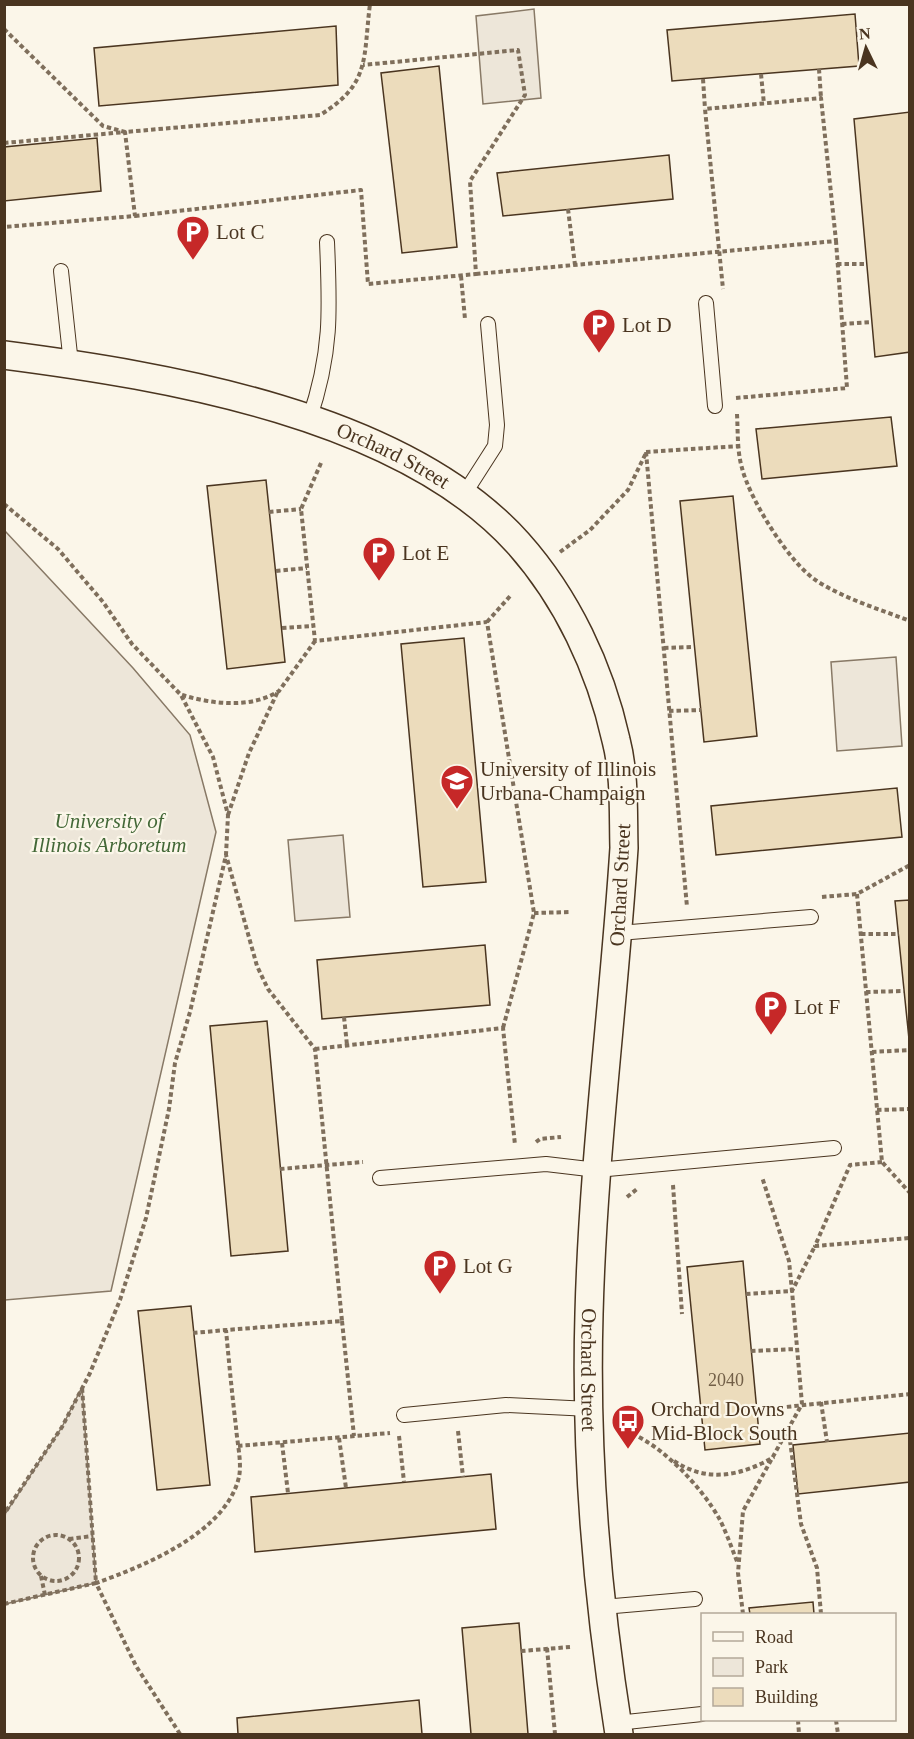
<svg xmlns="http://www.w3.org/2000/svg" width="914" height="1739" font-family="Georgia,serif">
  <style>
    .green { fill: #ede6d9; stroke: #887966; stroke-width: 1.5 }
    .building { fill: #ecdcbc; stroke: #4a3520; stroke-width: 1.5 }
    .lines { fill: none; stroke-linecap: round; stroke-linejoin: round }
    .lane-casing { stroke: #4a3520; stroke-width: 16 }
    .street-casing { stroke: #4a3520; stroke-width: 30 }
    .path { stroke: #7f6f5c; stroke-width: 4; stroke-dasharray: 4.5 3; stroke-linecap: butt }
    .lane { stroke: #fbf6e9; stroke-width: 14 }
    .street { stroke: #fbf6e9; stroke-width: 27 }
    .labels { text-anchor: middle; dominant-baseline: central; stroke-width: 4.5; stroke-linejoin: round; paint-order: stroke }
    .number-label { font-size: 18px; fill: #725f47 }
    .poi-label { font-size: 21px; fill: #4a3520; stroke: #fbf6e9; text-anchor: start }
    .street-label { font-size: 21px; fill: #4a3520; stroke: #fbf6e9 }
    .park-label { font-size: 21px; font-style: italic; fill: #436837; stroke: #fbf6e9 }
  </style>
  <rect width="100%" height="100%" fill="#fbf6e9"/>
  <g class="green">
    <polygon points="534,9 541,98 483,104 476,16"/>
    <polygon points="5,531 133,668 190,735 216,832 111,1291 5,1300"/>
    <polygon points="896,657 902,746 837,751 831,662"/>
    <polygon points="343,835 350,917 295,921 288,840"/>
    <polygon points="82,1387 96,1583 5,1604 5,1514 62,1427"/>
  </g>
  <g class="building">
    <polygon points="855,14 859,66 672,81 667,30"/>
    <polygon points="336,26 338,85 99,106 94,48"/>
    <polygon points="439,66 457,247 402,253 381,73"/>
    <polygon points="910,112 910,352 875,357 854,119"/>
    <polygon points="97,138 101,191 4,201 4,147"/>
    <polygon points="669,155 673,199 503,216 497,173"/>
    <polygon points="891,417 897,466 762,479 756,429"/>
    <polygon points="266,480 285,662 227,669 207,486"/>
    <polygon points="733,496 757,736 704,742 680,501"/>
    <polygon points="464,638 486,882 423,887 401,644"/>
    <polygon points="897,788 902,837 716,855 711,806"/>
    <polygon points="910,900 910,1049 895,901"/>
    <polygon points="485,945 490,1005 322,1019 317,960"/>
    <polygon points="267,1021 288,1251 231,1256 210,1026"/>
    <polygon points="743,1261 760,1444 705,1450 687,1267"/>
    <polygon points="191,1306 210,1485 157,1490 138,1311"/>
    <polygon points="910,1433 910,1482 798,1494 793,1445"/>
    <polygon points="491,1474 496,1529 255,1552 251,1497"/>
    <polygon points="813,1602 814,1614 750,1614 749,1608"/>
    <polygon points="519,1623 528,1734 471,1734 462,1628"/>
    <polygon points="419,1700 422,1734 238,1734 237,1718"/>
  </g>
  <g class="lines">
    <g class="lane-casing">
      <g id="lane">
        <polyline points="61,271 71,364"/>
        <polyline points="706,303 715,406"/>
        <path d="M 309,420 C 332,353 330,310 327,242"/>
        <polyline points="463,496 495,446 497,425 488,324"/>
        <polyline points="619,933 811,917"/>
        <polyline points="380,1178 546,1164 597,1170 834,1148"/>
        <polyline points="404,1415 506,1405 590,1409"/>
        <polyline points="603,1607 695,1599"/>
        <polyline points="617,1723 702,1714"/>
      </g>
    </g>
    <g class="street-casing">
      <g id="street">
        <path id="s1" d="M 4,355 C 167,376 403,415 518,543 C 567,598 600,668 616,740 C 625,775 623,812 624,848 C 614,1003 593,1158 589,1314 C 585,1454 597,1596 619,1734"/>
      </g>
    </g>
    <g class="path">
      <path d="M 4,29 L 103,126 L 125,132 L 320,115 C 371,84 363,58 370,4"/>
      <polyline points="819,69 821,98"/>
      <polyline points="761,74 764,104"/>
      <polyline points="703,79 705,109"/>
      <polyline points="4,143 125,132 135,216 4,227"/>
      <polyline points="568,209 575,265"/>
      <polyline points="135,216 361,190 368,284 476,274 470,181 525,95 518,50 363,65"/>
      <polyline points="837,264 867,264"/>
      <polyline points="476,274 836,241 821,98 705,109 723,289"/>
      <polyline points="461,276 465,319"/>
      <polyline points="842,324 872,322"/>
      <polyline points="736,398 847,388 836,241"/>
      <path d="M 737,414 C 738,432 737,451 742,468 C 750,500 790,564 817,581 C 845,599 879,609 910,621"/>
      <polyline points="646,452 687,907"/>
      <polyline points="646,452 739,446"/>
      <polyline points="321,463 301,509 315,641 487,622 534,913 503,1028"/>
      <polyline points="4,504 58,549 103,602 132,644 181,695 213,757 228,815 226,855 190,1012 175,1063 169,1109 146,1218 120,1300 90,1373 62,1427 4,1514"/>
      <polyline points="269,512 301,509"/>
      <polyline points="560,552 590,530 628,490 646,453"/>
      <polyline points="276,571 307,568"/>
      <polyline points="487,622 511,595"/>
      <polyline points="282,628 313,626"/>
      <polyline points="664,648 694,647"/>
      <path d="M 182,695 C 212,704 251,709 279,691 L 315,641"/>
      <polyline points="669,711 701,710"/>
      <polyline points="228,815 249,753 278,691"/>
      <polyline points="857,894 882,1162 910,1193"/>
      <polyline points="822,897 857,894 910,865"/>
      <polyline points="534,913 571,912"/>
      <polyline points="861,934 899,934"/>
      <polyline points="866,992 904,991"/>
      <polyline points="344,1017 347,1045"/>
      <polyline points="315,1049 503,1028 515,1145"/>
      <polyline points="872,1052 910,1050"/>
      <polyline points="877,1110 910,1109"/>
      <polyline points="536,1142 540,1139 561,1137"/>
      <polyline points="882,1162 850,1165 815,1246 910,1238"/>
      <polyline points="280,1169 363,1162"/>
      <polyline points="673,1185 682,1314"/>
      <polyline points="627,1197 637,1189"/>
      <polyline points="746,1294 792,1291 789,1261 762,1177"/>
      <polyline points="342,1321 354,1436"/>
      <polyline points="193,1333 226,1330"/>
      <polyline points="751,1351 796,1349"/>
      <polyline points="821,1402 827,1442"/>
      <polyline points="757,1410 910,1394"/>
      <path d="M 618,1429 C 656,1437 702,1487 720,1520 C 727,1534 732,1549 738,1564"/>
      <polyline points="458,1431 463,1477"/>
      <polyline points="789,1433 801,1524 817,1568 821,1614"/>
      <polyline points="399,1436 404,1482"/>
      <polyline points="339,1438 346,1488"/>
      <polyline points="282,1443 288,1493"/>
      <polyline points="238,1446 390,1433"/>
      <path d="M 674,1461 C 707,1483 741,1476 774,1457"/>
      <circle cx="56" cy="1558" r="23"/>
      <polyline points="69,1539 93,1536"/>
      <polyline points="41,1576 45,1595"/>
      <polyline points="4,1604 96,1583 82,1387"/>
      <polyline points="743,1614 738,1573 743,1511 802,1404 792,1291 815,1246"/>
      <polyline points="547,1648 555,1734"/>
      <polyline points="521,1651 570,1647"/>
      <polyline points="798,1720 799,1734"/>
      <polyline points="836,1720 838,1734"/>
      <path d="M 180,1734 L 136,1666 L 96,1583 C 144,1566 226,1533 239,1477 C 242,1462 237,1442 236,1427 C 232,1394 229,1362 226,1330 L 342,1321 L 315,1049 L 268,989 L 257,966 L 226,855"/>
    </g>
    <use href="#lane" class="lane"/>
    <use href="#street" class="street"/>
  </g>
  <defs>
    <g id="parking-pin" transform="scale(1.725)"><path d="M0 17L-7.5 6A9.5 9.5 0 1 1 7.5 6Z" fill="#c62828" stroke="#fbf6e9"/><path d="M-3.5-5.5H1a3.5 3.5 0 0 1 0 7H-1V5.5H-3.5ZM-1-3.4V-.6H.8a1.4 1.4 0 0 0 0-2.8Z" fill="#fff"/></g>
    <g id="university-pin" transform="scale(1.725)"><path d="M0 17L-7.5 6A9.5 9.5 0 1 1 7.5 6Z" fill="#c62828" stroke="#fbf6e9"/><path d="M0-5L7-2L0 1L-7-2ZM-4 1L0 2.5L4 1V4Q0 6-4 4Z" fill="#fff"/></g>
    <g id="bus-pin" transform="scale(1.725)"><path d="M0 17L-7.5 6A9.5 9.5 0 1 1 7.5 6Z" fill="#c62828" stroke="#fbf6e9"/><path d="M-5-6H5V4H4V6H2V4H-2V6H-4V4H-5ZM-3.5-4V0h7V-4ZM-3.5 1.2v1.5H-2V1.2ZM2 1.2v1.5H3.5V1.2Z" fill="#fff"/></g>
  </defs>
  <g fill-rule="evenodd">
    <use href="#parking-pin" x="193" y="232"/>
    <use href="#parking-pin" x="599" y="325"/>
    <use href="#parking-pin" x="379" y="553"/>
    <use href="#university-pin" x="457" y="781"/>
    <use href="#parking-pin" x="771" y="1007"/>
    <use href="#parking-pin" x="440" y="1266"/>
    <use href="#bus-pin" x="628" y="1421"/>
  </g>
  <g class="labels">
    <g class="number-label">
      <text x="726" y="1380">2040</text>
    </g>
    <g class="poi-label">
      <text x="216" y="232">Lot C</text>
      <text x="622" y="325">Lot D</text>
      <text x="402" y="553">Lot E</text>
      <text x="480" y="769">University of Illinois<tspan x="480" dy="24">Urbana-Champaign</tspan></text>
      <text x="794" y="1007">Lot F</text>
      <text x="463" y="1266">Lot G</text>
      <text x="651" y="1409">Orchard Downs<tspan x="651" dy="24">Mid-Block South</tspan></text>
    </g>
    <g class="street-label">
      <text stroke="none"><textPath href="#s1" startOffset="404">Orchard Street</textPath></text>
      <text transform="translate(620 885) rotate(-87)">Orchard Street</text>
      <text stroke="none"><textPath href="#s1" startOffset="1412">Orchard Street</textPath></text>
    </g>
    <g class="park-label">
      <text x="109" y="821">University of<tspan x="109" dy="24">Illinois Arboretum</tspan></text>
    </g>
  </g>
  <rect width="914" height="1739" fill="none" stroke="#4a3520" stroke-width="12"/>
  <rect x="701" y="1613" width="195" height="108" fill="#fbf6e9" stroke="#b4a999" stroke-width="1.5"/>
  <rect x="713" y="1632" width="30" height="9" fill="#fbf6e9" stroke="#b4a999" stroke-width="1.5"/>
  <text x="755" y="1643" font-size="18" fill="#4a3520">Road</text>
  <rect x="713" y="1658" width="30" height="18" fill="#ede6d9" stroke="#b4a999" stroke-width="1.5"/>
  <text x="755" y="1673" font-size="18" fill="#4a3520">Park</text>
  <rect x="713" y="1688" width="30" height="18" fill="#ecdcbc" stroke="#b4a999" stroke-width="1.5"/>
  <text x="755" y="1703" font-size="18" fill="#4a3520">Building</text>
  <g transform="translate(866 48) rotate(355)" stroke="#fbf6e9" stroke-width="4.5" paint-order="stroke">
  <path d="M0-4.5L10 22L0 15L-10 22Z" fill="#4a3520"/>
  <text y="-9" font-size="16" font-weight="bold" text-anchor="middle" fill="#4a3520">N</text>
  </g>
</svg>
